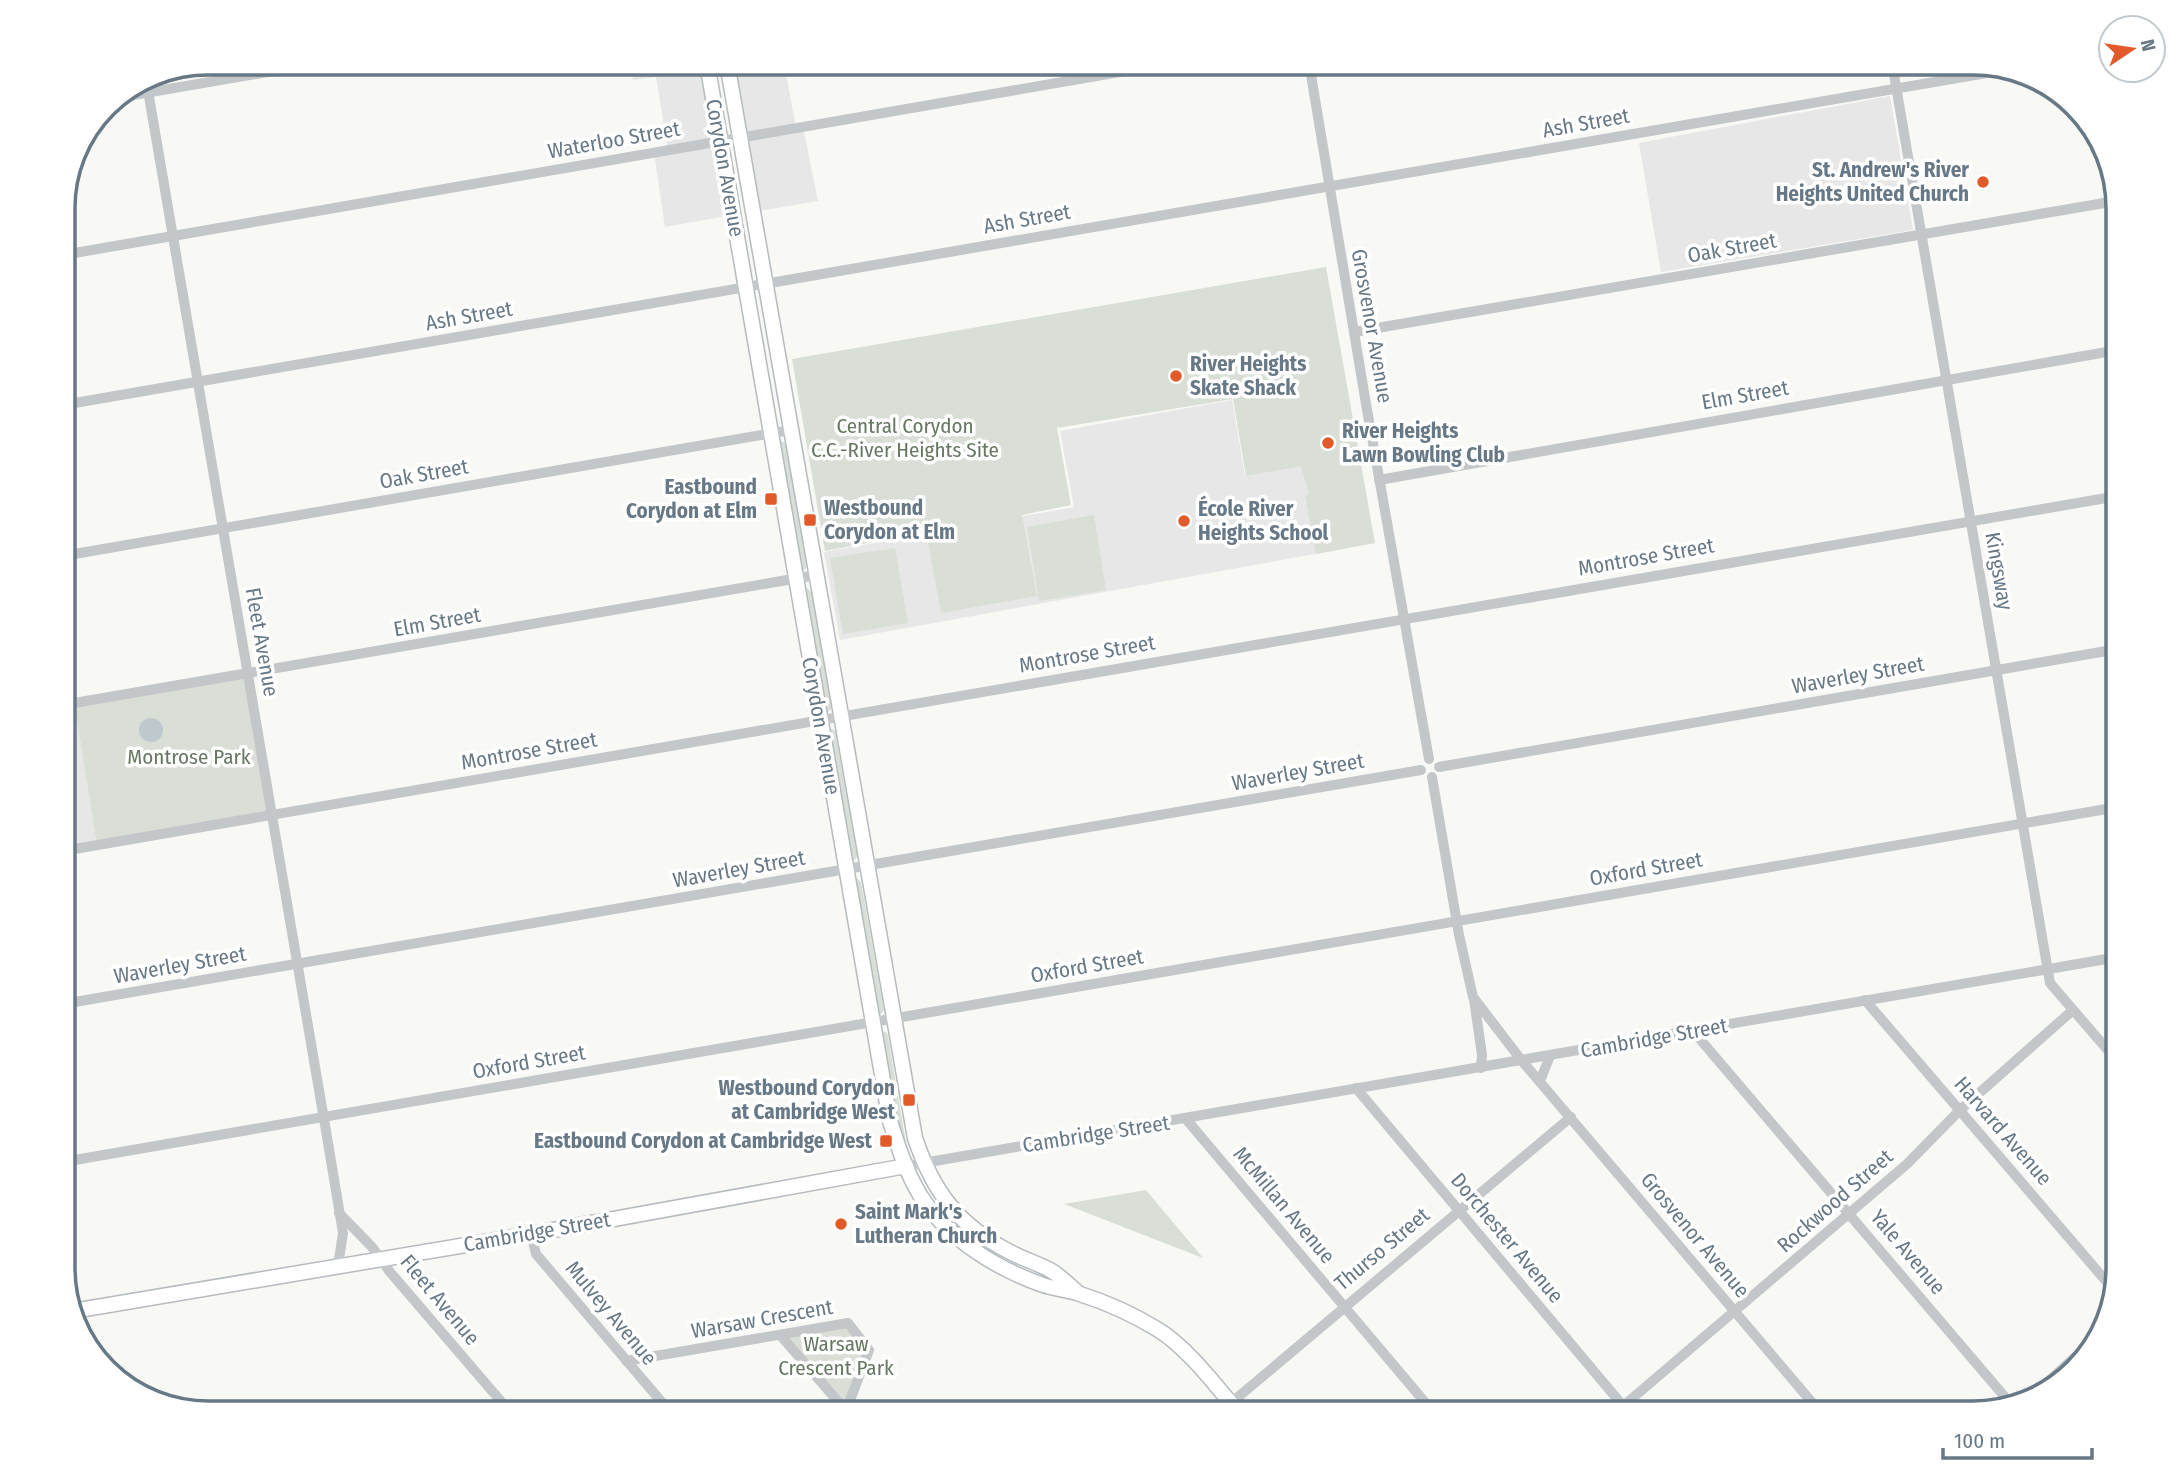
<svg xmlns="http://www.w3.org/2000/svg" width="2181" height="1476" font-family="'Fira Sans Condensed',sans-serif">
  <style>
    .built { fill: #e6e7e6 }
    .green { fill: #d9dfd6 }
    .water { fill: #bec8cd }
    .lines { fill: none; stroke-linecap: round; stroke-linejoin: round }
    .secondary-casing { stroke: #b5bbbf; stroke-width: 17 }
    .street { stroke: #c3c7ca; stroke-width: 10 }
    .secondary { stroke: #fff; stroke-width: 14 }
    .poi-dot { fill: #e2592a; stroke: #fff; stroke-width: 2.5 }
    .labels { text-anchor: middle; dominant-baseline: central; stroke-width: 7; stroke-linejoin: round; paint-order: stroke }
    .street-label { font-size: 21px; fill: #677886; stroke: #fff }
    .poi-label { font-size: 21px; font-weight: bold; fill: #677886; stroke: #fff; text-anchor: start }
    .park-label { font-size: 21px; fill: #667862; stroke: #fff }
    .rim { fill: none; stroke: #677886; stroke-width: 3.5 }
  </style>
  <rect width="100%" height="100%" fill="#f8f8f5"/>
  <g class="built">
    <polygon points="630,63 707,63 733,215 665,227 654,153 668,150 656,77 633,80"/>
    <polygon points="727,63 784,63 796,128 803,127 818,201 753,212"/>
    <polygon points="1890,96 1913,230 1661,272 1639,143"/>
    <polygon points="1232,400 1245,476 1301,465 1375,543 840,640 824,552 1074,507 1060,431"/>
    <polygon points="74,703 97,846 63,851 63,705"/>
  </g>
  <g class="green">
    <polygon points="1326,267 1375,543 1316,554 1305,496 1309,494 1301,466 1246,476 1233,399 1057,428 1071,505 1022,515 1037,596 941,613 926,532 825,551 792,359"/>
    <polygon points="781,441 786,444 807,567 803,571 800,570 778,442"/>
    <polygon points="1094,515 1106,590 1039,601 1027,527"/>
    <polygon points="895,548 908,623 843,634 830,558"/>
    <polygon points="806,587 812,593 832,708 827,713 825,712 804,588"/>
    <polygon points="248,674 272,815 97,846 74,703"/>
    <polygon points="830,728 835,731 858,856 853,862 851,862 828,730"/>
    <polygon points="856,878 861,882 884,1010 880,1015 854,879"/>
    <polygon points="882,1031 887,1033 888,1036 907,1149 905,1149 899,1132 880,1034"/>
    <polygon points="1146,1190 1203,1258 1064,1204"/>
    <polygon points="848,1323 869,1350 846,1411 781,1336"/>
  </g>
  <circle class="water" cx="151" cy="730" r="12"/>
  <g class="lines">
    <g class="secondary-casing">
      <g id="secondary">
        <path d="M 707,63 L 890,1121 C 898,1146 906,1172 920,1195 C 948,1239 995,1268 1043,1285 C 1055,1289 1068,1290 1080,1294 C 1105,1302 1134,1315 1157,1329 C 1187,1347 1217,1387 1239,1413"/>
        <path d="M 727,63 L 915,1138 C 933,1192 959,1226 1010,1252 C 1023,1259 1037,1263 1050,1270 C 1059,1275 1068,1284 1076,1291"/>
        <polyline points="73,1311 531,1234 906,1166"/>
      </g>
    </g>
    <g class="street">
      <polyline points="1309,63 1366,404 1429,759"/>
      <polyline points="1892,63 2050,983 2118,1062"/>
      <polyline points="146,79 326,1131 343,1233 338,1266"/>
      <polyline points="116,98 320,63"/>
      <polyline points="63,255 1172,63"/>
      <polyline points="1354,332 2116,201"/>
      <polyline points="63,405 1998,71"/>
      <polyline points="1379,480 2118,350"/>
      <polyline points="63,556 790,430"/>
      <polyline points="63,705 816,575"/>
      <polyline points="1439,767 2118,649"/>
      <polyline points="1432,777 1459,935 1473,997 1522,1061 1821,1413"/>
      <polyline points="63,851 2118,496"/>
      <polyline points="1474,999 1482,1055 1481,1068"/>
      <polyline points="1865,1000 2112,1288"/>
      <polyline points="63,1004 1421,770"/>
      <polyline points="1693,1031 2010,1403"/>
      <polyline points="1540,1081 1550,1056"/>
      <polyline points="1356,1088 1629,1413"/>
      <polyline points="1186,1119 1434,1413"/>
      <polyline points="63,1162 2118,807"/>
      <polyline points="906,1166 2118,957"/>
      <polyline points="339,1213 372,1247 390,1272 511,1413"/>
      <polyline points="531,1234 536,1254 671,1413"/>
      <polyline points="781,1336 848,1413"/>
      <polyline points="626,1361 848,1323 869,1350 846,1411"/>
      <polyline points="2030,1398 2097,1337"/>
      <polyline points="291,1413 330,1407 342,1413"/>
      <polyline points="1219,1413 1571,1117"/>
      <polyline points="1615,1413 1907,1164 1960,1110 2073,1010"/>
    </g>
    <use href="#secondary" class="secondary"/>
  </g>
  <g class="poi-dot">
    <circle cx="1983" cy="182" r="7"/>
    <circle cx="1176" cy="376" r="7"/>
    <circle cx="1328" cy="443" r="7"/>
    <rect x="764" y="492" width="14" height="14" rx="3.5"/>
    <rect x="803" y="513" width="14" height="14" rx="3.5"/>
    <circle cx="1184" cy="521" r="7"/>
    <rect x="902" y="1093" width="14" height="14" rx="3.5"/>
    <rect x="879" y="1134" width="14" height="14" rx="3.5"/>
    <circle cx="841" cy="1224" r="7"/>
  </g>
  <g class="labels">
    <g class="street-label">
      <text transform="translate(1586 123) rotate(-10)">Ash Street</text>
      <text transform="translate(614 140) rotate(-10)">Waterloo Street</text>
      <text transform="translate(725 168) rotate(80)">Corydon Avenue</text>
      <text transform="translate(1027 219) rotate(-10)">Ash Street</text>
      <text transform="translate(1732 248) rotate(-10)">Oak Street</text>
      <text transform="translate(469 316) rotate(-10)">Ash Street</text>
      <text transform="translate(1372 326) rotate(80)">Grosvenor Avenue</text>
      <text transform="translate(1745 395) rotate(-10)">Elm Street</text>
      <text transform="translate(424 474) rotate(-10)">Oak Street</text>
      <text transform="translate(1646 557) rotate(-10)">Montrose Street</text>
      <text transform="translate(1999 571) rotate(80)">Kingsway</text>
      <text transform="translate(437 622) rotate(-10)">Elm Street</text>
      <text transform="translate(262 642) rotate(80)">Fleet Avenue</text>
      <text transform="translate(1087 654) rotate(-10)">Montrose Street</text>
      <text transform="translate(1858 675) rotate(-10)">Waverley Street</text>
      <text transform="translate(821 726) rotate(80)">Corydon Avenue</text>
      <text transform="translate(529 751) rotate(-10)">Montrose Street</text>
      <text transform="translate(1298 772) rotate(-10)">Waverley Street</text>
      <text transform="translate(739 869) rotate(-10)">Waverley Street</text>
      <text transform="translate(1646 869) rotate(-10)">Oxford Street</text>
      <text transform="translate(180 965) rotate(-10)">Waverley Street</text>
      <text transform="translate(1087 966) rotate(-10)">Oxford Street</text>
      <text transform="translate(1654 1038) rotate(-10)">Cambridge Street</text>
      <text transform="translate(529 1062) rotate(-10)">Oxford Street</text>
      <text transform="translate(2003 1131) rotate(49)">Harvard Avenue</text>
      <text transform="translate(1096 1134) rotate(-9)">Cambridge Street</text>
      <text transform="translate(1835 1201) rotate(-41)">Rockwood Street</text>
      <text transform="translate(1284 1205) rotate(50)">McMillan Avenue</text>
      <text transform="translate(537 1232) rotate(-10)">Cambridge Street</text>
      <text transform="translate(1695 1235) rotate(50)">Grosvenor Avenue</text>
      <text transform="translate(1507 1238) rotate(50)">Dorchester Avenue</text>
      <text transform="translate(1382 1249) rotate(-40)">Thurso Street</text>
      <text transform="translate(1908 1252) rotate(50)">Yale Avenue</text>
      <text transform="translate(440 1300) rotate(50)">Fleet Avenue</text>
      <text transform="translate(611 1313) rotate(50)">Mulvey Avenue</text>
      <text transform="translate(762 1319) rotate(-10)">Warsaw Crescent</text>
    </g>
    <g class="poi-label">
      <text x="1969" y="170" text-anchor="end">St. Andrew's River<tspan x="1969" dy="24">Heights United Church</tspan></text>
      <text x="1190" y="364">River Heights<tspan x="1190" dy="24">Skate Shack</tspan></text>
      <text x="1342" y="431">River Heights<tspan x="1342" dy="24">Lawn Bowling Club</tspan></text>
      <text x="757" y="487" text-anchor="end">Eastbound<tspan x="757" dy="24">Corydon at Elm</tspan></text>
      <text x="824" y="508">Westbound<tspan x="824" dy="24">Corydon at Elm</tspan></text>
      <text x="1198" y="509">École River<tspan x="1198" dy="24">Heights School</tspan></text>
      <text x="895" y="1088" text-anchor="end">Westbound Corydon<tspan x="895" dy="24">at Cambridge West</tspan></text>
      <text x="872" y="1141" text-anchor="end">Eastbound Corydon at Cambridge West</text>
      <text x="855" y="1212">Saint Mark's<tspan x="855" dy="24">Lutheran Church</tspan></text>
    </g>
    <g class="park-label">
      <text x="905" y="426">Central Corydon<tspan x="905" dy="24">C.C.-River Heights Site</tspan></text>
      <text x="189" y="757">Montrose Park</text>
      <text x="836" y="1344">Warsaw<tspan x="836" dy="24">Crescent Park</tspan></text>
    </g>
  </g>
  <path d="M0 0H2181V1476H0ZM208 75H1973A133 133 0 0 1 2106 208V1268A133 133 0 0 1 1973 1401H208A133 133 0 0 1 75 1268V208A133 133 0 0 1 208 75Z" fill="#fff" fill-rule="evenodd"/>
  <path class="rim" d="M208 75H1973A133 133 0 0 1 2106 208V1268A133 133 0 0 1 1973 1401H208A133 133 0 0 1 75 1268V208A133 133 0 0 1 208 75Z"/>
  <g transform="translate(2132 49) rotate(77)"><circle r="33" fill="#ffffff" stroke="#c2c9cf" stroke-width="2"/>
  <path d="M0-5L12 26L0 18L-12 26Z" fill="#e2592a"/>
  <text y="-10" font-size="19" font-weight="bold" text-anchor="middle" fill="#677886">N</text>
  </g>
  <path d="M1943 1448v10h149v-10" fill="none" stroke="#677886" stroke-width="3.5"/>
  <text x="1954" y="1448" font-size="21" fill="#677886" stroke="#ffffff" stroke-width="5" paint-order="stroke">100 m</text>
</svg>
